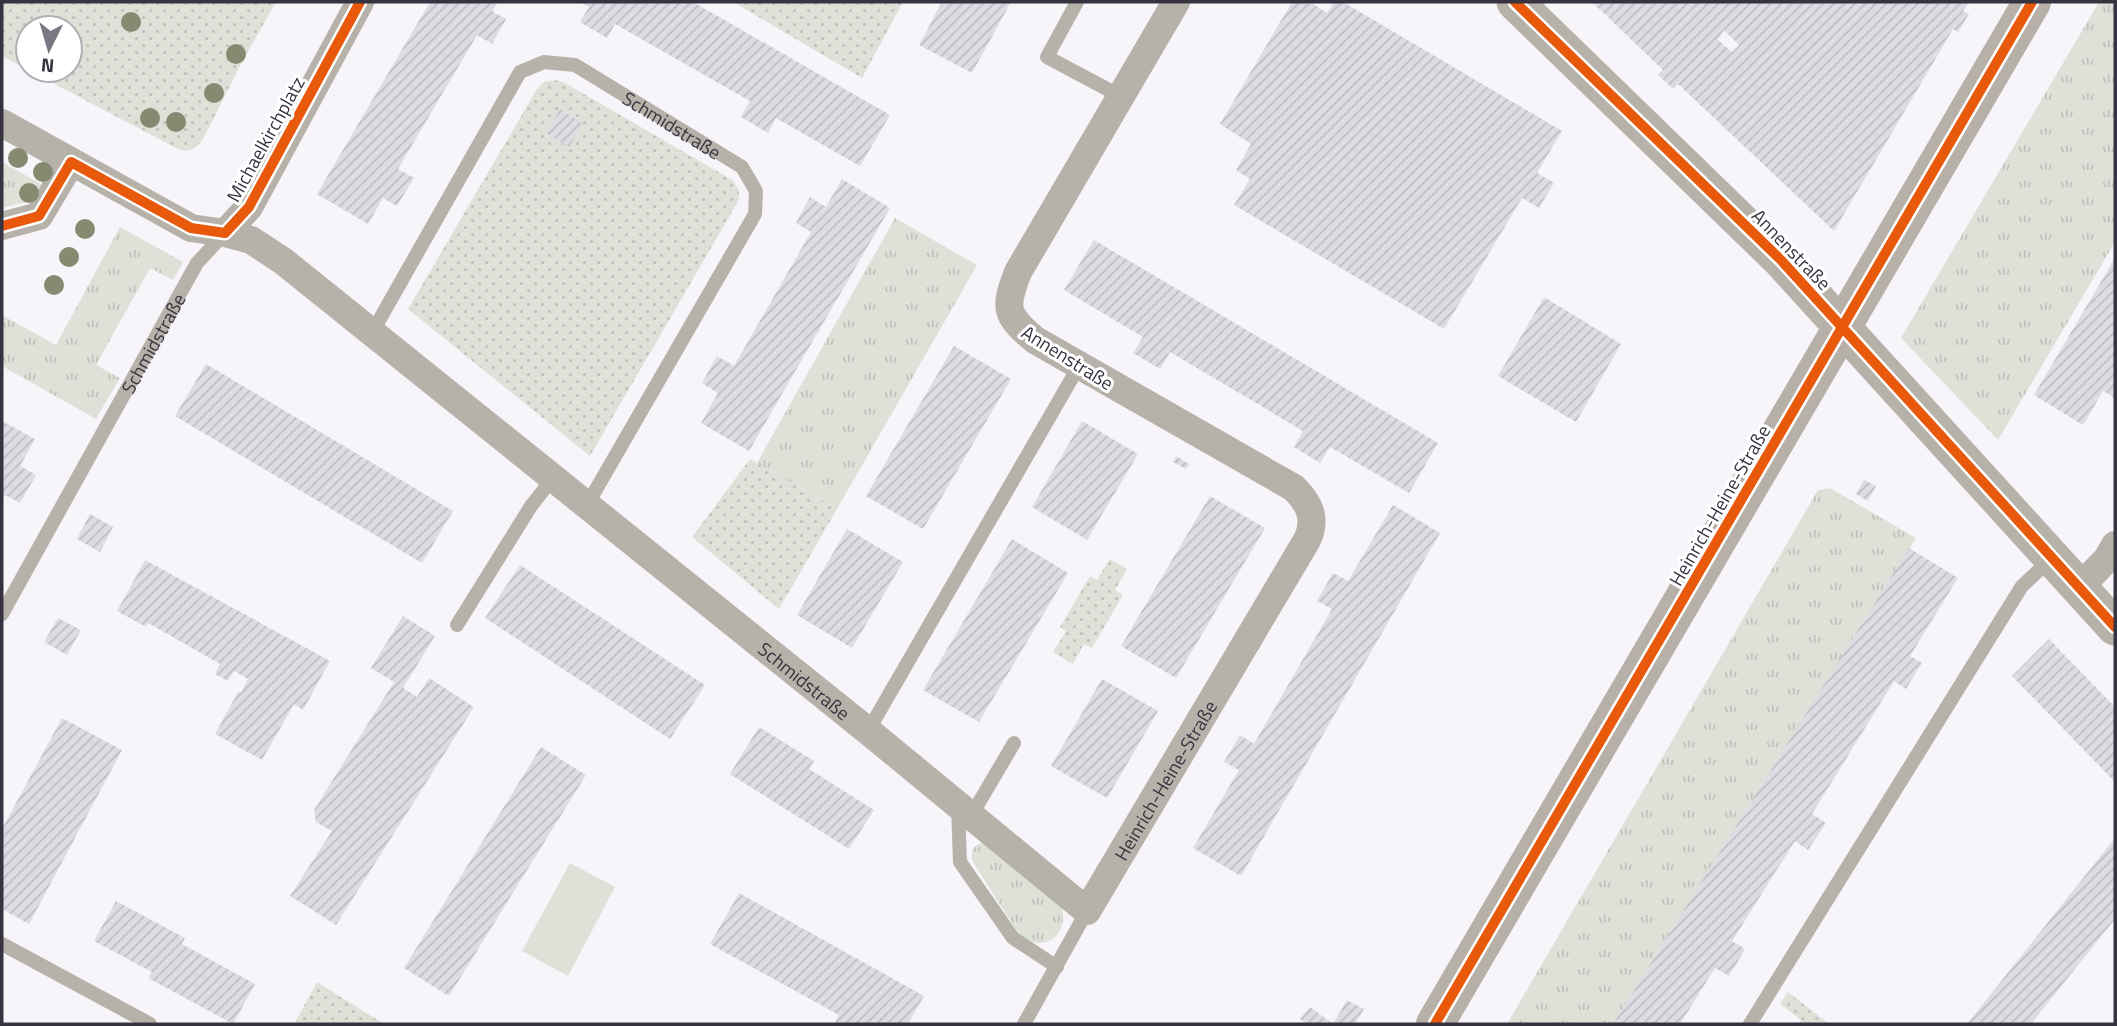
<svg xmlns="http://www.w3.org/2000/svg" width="2117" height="1026" font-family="'Titillium Web',sans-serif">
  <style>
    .grass { fill: url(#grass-tufts) }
    .park { fill: url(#park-dots) }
    .pitch { fill: #dee1d7 }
    .building { fill: url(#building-hatch); fill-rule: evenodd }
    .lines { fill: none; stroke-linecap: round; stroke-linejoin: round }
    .service { stroke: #b7b2a9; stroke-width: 14 }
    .minor { stroke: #b7b2a9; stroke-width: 28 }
    .tertiary { stroke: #b7b2a9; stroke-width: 37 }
    .secondary { stroke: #b6b0a8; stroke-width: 38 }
    .cycleway-casing { stroke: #fff; stroke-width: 15 }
    .cycleway { stroke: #e8590c; stroke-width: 10 }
    .tree { fill: #858a70 }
    .labels { text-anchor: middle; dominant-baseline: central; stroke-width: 6; stroke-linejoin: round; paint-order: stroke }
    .street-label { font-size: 19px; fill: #373441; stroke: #fff }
  </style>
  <defs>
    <pattern id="grass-tufts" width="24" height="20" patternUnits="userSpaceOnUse" patternTransform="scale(1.75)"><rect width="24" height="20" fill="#dee1d7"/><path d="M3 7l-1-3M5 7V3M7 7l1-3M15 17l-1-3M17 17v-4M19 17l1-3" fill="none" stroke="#bfc2ba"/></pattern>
    <pattern id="park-dots" width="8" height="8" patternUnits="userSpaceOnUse" patternTransform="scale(1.75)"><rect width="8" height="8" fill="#dee1d7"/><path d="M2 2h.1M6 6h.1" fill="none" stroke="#bfc2ba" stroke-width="1.8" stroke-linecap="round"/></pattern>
    <pattern id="building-hatch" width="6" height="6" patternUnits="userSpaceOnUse" patternTransform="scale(1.75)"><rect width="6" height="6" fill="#dedbe3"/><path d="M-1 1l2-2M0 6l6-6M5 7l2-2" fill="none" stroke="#bfbdc4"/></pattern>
  </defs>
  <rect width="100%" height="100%" fill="#f7f5fa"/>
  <g class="grass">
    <polygon points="2099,2 2115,2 2115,242 1998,440 1901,338"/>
    <polygon points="2,162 41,184 31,201 2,208"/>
    <polygon points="895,218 977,265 837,509 757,463"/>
    <polygon points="120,227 183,262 173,280 150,268 96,365 120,378 96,419 2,366 2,315 56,345"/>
    <polygon points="1830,488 1916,538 1613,1024 1507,1024 1818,490"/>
    <path d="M 981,843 L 986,843 L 1060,904 C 1072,930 1047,956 1022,936 C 1015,930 1011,921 1006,914 C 995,897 984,879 973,862 C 970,854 972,846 981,843 Z"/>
  </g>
  <g class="park">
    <path d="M 2,2 L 276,2 L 241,64 L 203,139 C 195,149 190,153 178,149 L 28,70 L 70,70 L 70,28 L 28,28 L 28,70 L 2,56 Z"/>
    <polygon points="733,2 903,2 862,78"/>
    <path d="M 555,80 L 565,83 L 732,180 C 740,189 741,195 736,205 L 590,456 L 408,309 L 537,89 L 544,82 Z"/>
    <polygon points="750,459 837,509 779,609 692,537"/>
    <polygon points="1110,559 1127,569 1115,590 1123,595 1092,648 1084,644 1073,664 1053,652 1066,631 1060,627 1090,576 1097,580"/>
    <polygon points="317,982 384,1024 294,1024"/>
    <polygon points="1788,992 1829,1024 1799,1024 1801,1020 1780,1004"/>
  </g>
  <polygon class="pitch" points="570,863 615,887 568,976 522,951"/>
  <g class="building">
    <polygon points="430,2 498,2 492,11 506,19 492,44 477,35 398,169 414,178 397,206 383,198 368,224 317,194"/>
    <polygon points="580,2 693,2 890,115 860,166 776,118 768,133 741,117 750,101 615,24 607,38 580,22 589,7"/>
    <polygon points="942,2 1011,2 972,73 919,45"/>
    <polygon points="1292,2 1304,2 1309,4 1310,2 1327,13 1334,2 1343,2 1562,131 1537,173 1554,183 1539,208 1522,198 1444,329 1234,205 1250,179 1236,170 1251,144 1220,124"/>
    <path d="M 1592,2 L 1969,2 L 1963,11 L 1969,14 L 1958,32 L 1953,29 L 1834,231 L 1678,84 L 1673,89 L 1658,75 L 1663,70 ZM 1724,30 L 1739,45 L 1732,52 L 1718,40 Z"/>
    <polygon points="560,109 583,124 569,147 546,133"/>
    <polygon points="842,179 890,208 749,451 701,423 718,393 702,383 717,356 734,366 811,232 796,223 810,197 826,207"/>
    <polygon points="1094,240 1438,443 1409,493 1330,447 1320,463 1294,447 1303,431 1170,352 1160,369 1133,353 1143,337 1064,290"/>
    <polygon points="2115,258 2115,398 2103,391 2083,425 2034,395"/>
    <polygon points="1544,297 1621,344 1576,422 1498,376"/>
    <polygon points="954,346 1011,379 923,529 866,496"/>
    <polygon points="206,364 453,511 422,563 175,416"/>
    <polygon points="2,421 35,439 20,466 36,475 20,503 5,495 2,500"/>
    <polygon points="1082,421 1138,454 1087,540 1032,507"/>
    <polygon points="1176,456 1189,464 1186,469 1173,462"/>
    <polygon points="1864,480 1876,486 1868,501 1856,494"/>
    <polygon points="1210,496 1265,528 1176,678 1121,646"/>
    <polygon points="1393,505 1440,533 1241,876 1193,848 1239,770 1224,762 1240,735 1254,744 1332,609 1317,601 1333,573 1348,581"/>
    <polygon points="90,514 113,527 100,552 77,539"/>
    <polygon points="847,529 903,562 852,648 797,615"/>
    <polygon points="1012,539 1068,573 979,722 923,690"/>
    <polygon points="1909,548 1958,578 1910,656 1922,663 1906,689 1894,681 1812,814 1826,823 1808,850 1795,841 1732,941 1745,949 1737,963 1729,976 1715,968 1680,1024 1613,1024"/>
    <polygon points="145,560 330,661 303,710 294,704 262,760 215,734 238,692 241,693 248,679 234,671 228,681 215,674 220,664 148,623 146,627 117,611"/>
    <polygon points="520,565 705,685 670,739 485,618"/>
    <polygon points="403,616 435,636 403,688 417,697 429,678 474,707 336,925 290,896 332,831 316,822 314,810 394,682 371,668"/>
    <polygon points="58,618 81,630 67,655 44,642"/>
    <polygon points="2049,639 2115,707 2115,782 2012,676"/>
    <polygon points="1102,679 1158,711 1107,798 1051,766"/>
    <polygon points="62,718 122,750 29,924 2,909 2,829"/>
    <polygon points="759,727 814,761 809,769 874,810 849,849 730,774"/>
    <polygon points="541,747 586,775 449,996 404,968"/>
    <polygon points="2115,838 2115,919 2031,1024 1967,1024"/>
    <polygon points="739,893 924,996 908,1024 834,1024 839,1015 710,944"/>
    <polygon points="116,901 185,938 182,944 255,984 233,1024 148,978 152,972 94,941"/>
    <polygon points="1347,1000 1364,1009 1355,1024 1333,1024"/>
    <polygon points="1310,1007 1333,1024 1307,1024 1300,1019"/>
  </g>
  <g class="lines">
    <g class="service">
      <polyline points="1077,2 1047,57 1122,97"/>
      <path id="s1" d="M 373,331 L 520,72 L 544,62 L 575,65 L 742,167 L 756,191 L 755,214 L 587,505"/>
      <path id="s2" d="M 2,614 L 197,263 L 225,233"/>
      <polyline points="457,625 531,506 553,478"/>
      <polyline points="868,731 1079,366"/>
      <polyline points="958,806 960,862 1013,938 1057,967"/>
      <polyline points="971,816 1014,743"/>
      <polyline points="2,944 150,1024"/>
      <polyline points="1024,1024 1087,911"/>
      <polyline points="1750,1024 2022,586 2051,559"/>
    </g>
    <g class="minor">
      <path id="s3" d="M 2,123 L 191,228 L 225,233 L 251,240 L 283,261 L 868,731 L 1087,911 L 1307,540 C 1317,519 1310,504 1294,488 L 1035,340 C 1005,315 1004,308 1018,272 L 1176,2"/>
      <polyline points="2,226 39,216 71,162"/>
      <polyline points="225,233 249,207 360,2"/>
      <polyline points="2079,588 2107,559 2115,545"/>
    </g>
    <polyline class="tertiary" points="1515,2 1781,260 2115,627"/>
    <polyline class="secondary" points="1435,1024 2032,2"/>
    <g class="cycleway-casing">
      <g id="cycleway">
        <polyline points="1515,2 1781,260 2115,627"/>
        <polyline points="2,226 39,216 71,162 191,228 225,233 249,207 360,2"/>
        <polyline points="1435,1024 2032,2"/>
      </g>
    </g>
    <use href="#cycleway" class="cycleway"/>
  </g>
  <g class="tree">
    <circle cx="131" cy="22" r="10"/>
    <circle cx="236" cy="54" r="10"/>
    <circle cx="214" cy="93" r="10"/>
    <circle cx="150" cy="118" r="10"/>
    <circle cx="176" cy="122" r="10"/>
    <circle cx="18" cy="158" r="10"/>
    <circle cx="43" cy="172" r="10"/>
    <circle cx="29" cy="193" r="10"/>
    <circle cx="85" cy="229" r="10"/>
    <circle cx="69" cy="257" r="10"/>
    <circle cx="54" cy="285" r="10"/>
  </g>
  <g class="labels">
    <g class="street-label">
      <text stroke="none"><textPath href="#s1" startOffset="469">Schmidstraße</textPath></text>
      <text transform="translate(265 139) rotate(-61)">Michaelkirchplatz</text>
      <text transform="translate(1792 249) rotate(46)">Annenstraße</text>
      <text stroke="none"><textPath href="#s2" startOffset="310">Schmidstraße</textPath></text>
      <text transform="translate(1068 357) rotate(32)">Annenstraße</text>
      <text transform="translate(1719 505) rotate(-60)">Heinrich-Heine-Straße</text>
      <text stroke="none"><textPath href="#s3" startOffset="985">Schmidstraße</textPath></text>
      <text stroke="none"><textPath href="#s3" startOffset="1502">Heinrich-Heine-Straße</textPath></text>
    </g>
  </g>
  <rect width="2117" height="1026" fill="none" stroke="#373441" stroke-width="7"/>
  <g transform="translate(49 49) rotate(185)"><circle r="33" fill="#ffffff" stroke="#afaeb3" stroke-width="2"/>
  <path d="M0-5L12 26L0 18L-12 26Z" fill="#7a7882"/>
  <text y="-10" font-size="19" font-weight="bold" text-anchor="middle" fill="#373441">N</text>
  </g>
</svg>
